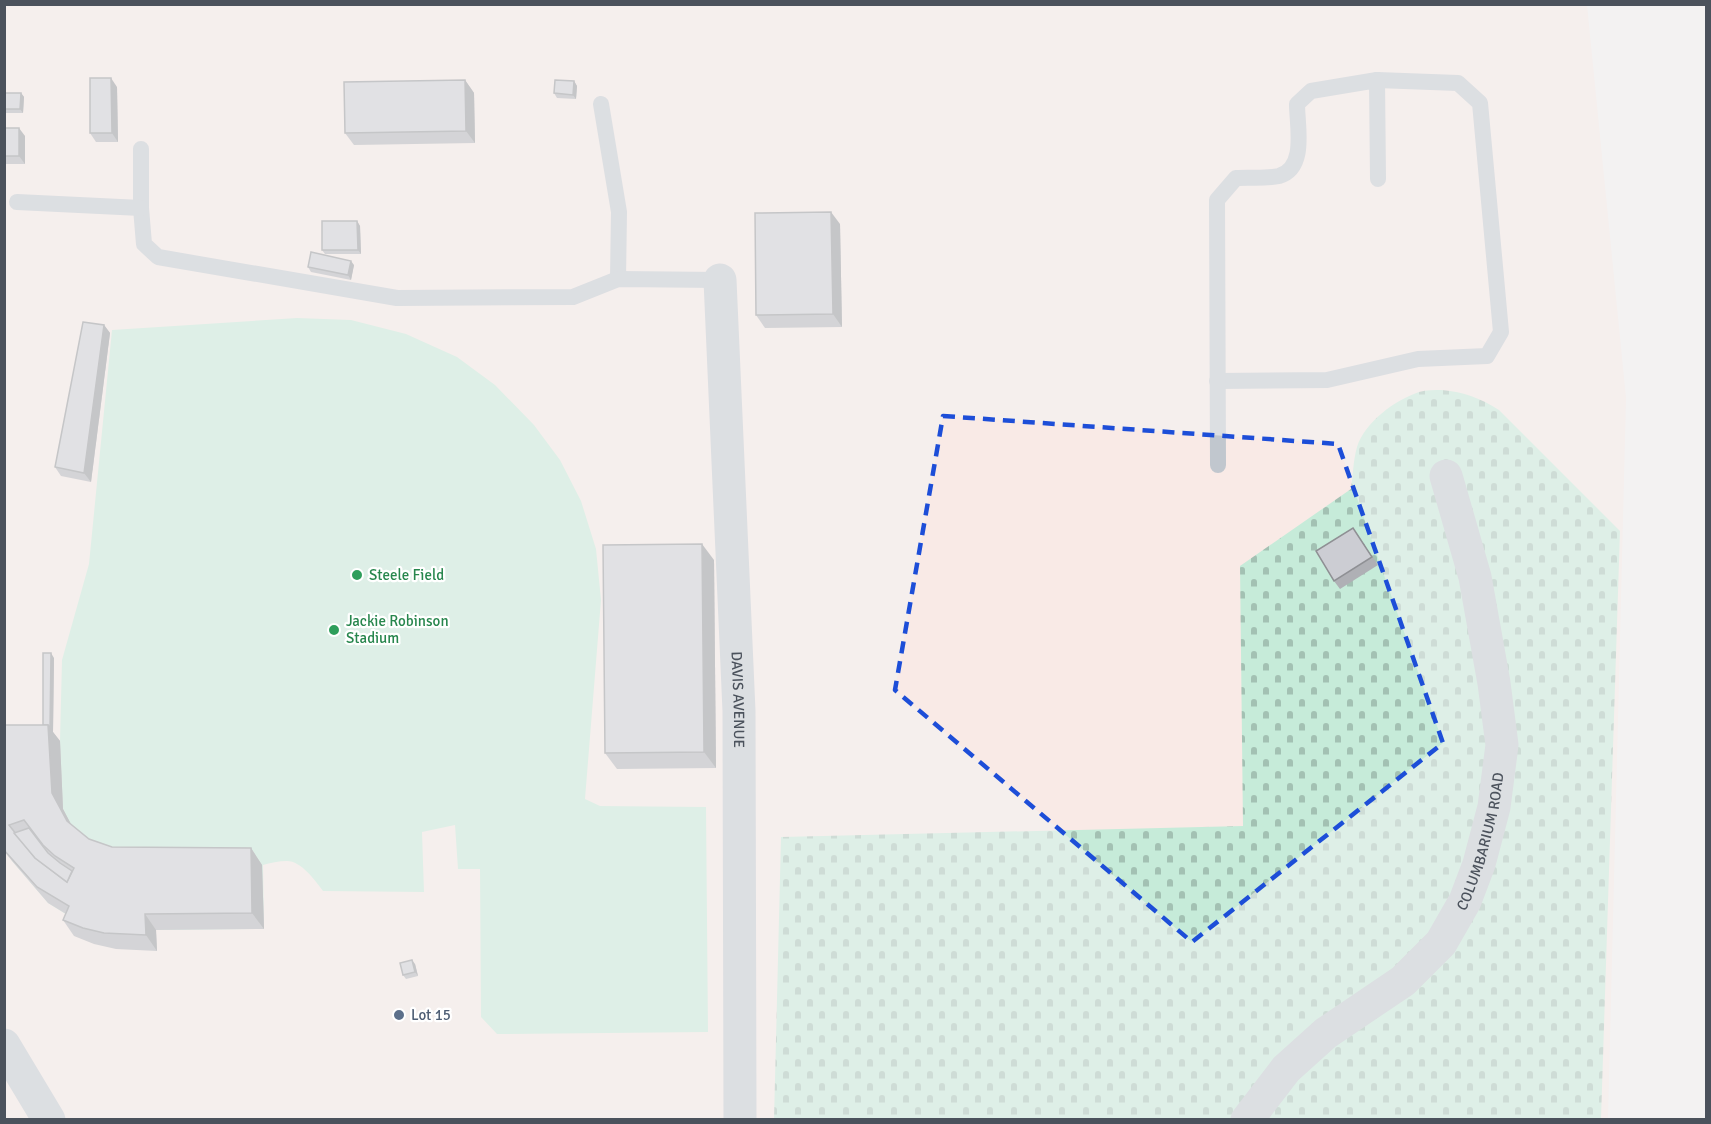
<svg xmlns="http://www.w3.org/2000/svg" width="1711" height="1124" font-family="Signika,sans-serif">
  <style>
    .medical { fill: #f9eae6 }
    .green { fill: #c6ebd9 }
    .cemetery { fill: url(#cemetery-stones) }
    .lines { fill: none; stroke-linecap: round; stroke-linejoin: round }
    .lane { stroke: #c1c7ce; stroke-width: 16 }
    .street { stroke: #c1c7ce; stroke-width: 33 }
    .wall { fill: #afb0b5 }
    .shaded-wall { fill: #8f9094 }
    .building { fill: #cccdd3; stroke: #8f9094; stroke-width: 1.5; fill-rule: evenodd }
    .marked { fill: none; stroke: #1d4ed8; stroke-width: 4.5; stroke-dasharray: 12 8; stroke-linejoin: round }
    .leisure-dot { fill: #2e9e5b; stroke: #fff; stroke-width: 2 }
    .service-dot { fill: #5c6f8a; stroke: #fff; stroke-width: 2 }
    .labels { text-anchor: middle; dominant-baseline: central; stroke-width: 4.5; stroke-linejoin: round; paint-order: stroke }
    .leisure-label { font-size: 15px; fill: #27864d; stroke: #fff; text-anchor: start }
    .street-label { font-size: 15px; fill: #4b525c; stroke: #fff }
    .service-label { font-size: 15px; fill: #4e5e75; stroke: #fff; text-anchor: start }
  </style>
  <defs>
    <pattern id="cemetery-stones" width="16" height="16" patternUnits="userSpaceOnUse" patternTransform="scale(1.5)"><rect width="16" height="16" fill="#c6ebd9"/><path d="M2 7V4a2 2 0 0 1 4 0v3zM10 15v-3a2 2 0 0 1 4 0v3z" fill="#a3c1b3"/></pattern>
  </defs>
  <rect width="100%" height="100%" fill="#f3f2f2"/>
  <polygon class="medical" points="5,5 1587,5 1626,398 1608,1119 5,1120"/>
  <path class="green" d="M 297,318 L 351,320 L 406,334 L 457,357 L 495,385 L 534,425 L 560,460 L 581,501 L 596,549 L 601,600 L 585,799 L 600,806 L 706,807 L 708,1032 L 497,1034 L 481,1017 L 480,869 L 458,869 L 455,825 L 422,832 L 424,892 L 323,891 C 315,880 301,861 287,861 C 279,861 270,863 263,865 L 264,929 L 156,930 L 80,923 L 48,903 L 12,861 L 5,842 L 60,741 L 62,660 L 89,564 L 112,330 Z"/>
  <path class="cemetery" d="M 1442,390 C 1464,392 1480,398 1499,410 L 1620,531 L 1601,1119 L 774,1120 L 781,837 L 1243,826 L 1240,566 L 1351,489 C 1353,476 1353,461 1357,447 C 1365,422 1395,400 1419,392 C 1426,390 1435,390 1442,390 Z"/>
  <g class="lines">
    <g class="lane">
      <polyline points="601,104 619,212 618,279"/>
      <polyline points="141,149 141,208 144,244 158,257 397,298 573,297 618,279 720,280"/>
      <polyline points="17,202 141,208"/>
      <polyline points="1217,381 1327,380 1418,359 1487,356 1501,332 1480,103 1458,83 1377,80"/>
      <path d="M 1218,465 L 1217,200 L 1236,178 C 1249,177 1266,179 1279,176 C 1307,168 1297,126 1297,104 L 1311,91 L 1377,80 L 1378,179"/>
    </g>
    <g class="street">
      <path id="s1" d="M 720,280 L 739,711 L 740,1120"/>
      <polyline points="4,1045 49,1120"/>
      <path id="s2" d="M 1247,1120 L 1286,1069 L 1326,1033 L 1403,981 L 1441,943 L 1465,901 L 1479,864 L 1494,807 L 1502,745 L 1494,683 L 1475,577 L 1446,476"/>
    </g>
  </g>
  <g class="wall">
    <polygon points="465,80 474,93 475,143 354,145 345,133"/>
    <polygon points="574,81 577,86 576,99 557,98 554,93"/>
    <polygon points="117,87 118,142 96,142 90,133"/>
    <polygon points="4,93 21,93 24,97 23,113 4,113"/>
    <polygon points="4,128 25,136 25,164 4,164"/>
    <polygon points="357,221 360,226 361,254 325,254 322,250"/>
    <polygon points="840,224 842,327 765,328 756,315"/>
    <polygon points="354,265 351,280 311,272 308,267"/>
    <polygon points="104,325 110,333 91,482 61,476 55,467"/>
    <polygon points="1353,528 1378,565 1340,589 1334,581"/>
    <polygon points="714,560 716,768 617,769 605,753"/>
    <polygon points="54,658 53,732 60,741 63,809 71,825 89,839 112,847 251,848 262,865 264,929 156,930 157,951 116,949 94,944 74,936 63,920 66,914 48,903 12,861 4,851 4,725 43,725"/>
    <polygon points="415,964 418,976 406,979 403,975"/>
  </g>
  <g class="shaded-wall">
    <polygon points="111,78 117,87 118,142 112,133"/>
    <polygon points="465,80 474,93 475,143 466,131"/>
    <polygon points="574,81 577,86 576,99 573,95"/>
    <polygon points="21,93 24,97 23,113 20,109"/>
    <polygon points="19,128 25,136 25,164 19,156"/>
    <polygon points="831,212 840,224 842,327 833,314"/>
    <polygon points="357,221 360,226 361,254 358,250"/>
    <polygon points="351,261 354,265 351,280 348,275"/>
    <polygon points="104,325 110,333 91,482 84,473"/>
    <polygon points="702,544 714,560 716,768 704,752"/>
    <polygon points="51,653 54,658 53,732 60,741 63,809 78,837 67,821 52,793 48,725"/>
    <polygon points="251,848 262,865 264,929 252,913"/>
    <polygon points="145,914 156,930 157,951 146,935"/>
    <polygon points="412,960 415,964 418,976 415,972"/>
  </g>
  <g class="building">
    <polygon points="90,78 111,78 112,133 90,133"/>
    <polygon points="465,80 466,131 345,133 344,82"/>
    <polygon points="555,80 574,81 573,95 554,93"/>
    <polygon points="4,93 21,93 20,109 4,109"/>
    <rect x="4" y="128" width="15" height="28"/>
    <polygon points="831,212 833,314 756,315 755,213"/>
    <polygon points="322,221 357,221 358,250 322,250"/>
    <polygon points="311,252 351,261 348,275 308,267"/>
    <polygon points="83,322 104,325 84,473 55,467"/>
    <polygon points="1353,528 1372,557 1334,581 1316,551"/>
    <polygon points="702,544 704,752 605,753 603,545"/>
    <polygon points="43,653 51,653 50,728 48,725 43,725"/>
    <path d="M 4,725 L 48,725 L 52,793 L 67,821 L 89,839 L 112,847 L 251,848 L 252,913 L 145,914 L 146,935 L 104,933 L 83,928 L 63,920 L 69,906 L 37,887 L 4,850 ZM 24,820 L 43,845 L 55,856 L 74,868 L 67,882 L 35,858 L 9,825 Z"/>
    <polygon points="29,828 48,853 60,863 72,871 67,882 35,858 14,833"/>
    <polygon points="412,960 415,972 403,975 400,963"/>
  </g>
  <path d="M0 0H1711V1124H0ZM 943,416 L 1338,444 L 1443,743 L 1192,942 L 895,690 Z" fill="#f3f2f2" fill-opacity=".55" fill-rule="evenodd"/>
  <path class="marked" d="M 943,416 L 1338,444 L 1443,743 L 1192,942 L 895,690 Z"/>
  <g class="leisure-dot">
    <circle cx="357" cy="575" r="6"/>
    <circle cx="334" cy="630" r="6"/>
  </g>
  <circle class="service-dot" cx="399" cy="1015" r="6"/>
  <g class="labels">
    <g class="leisure-label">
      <text x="369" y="575">Steele Field</text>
      <text x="346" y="621">Jackie Robinson<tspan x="346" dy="17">Stadium</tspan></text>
    </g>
    <g class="street-label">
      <text stroke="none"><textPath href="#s1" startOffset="420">DAVIS AVENUE</textPath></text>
      <text stroke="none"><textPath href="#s2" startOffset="375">COLUMBARIUM ROAD</textPath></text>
    </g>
    <g class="service-label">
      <text x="411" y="1015">Lot 15</text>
    </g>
  </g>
  <rect width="1711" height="1124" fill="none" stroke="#4b525c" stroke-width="12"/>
</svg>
